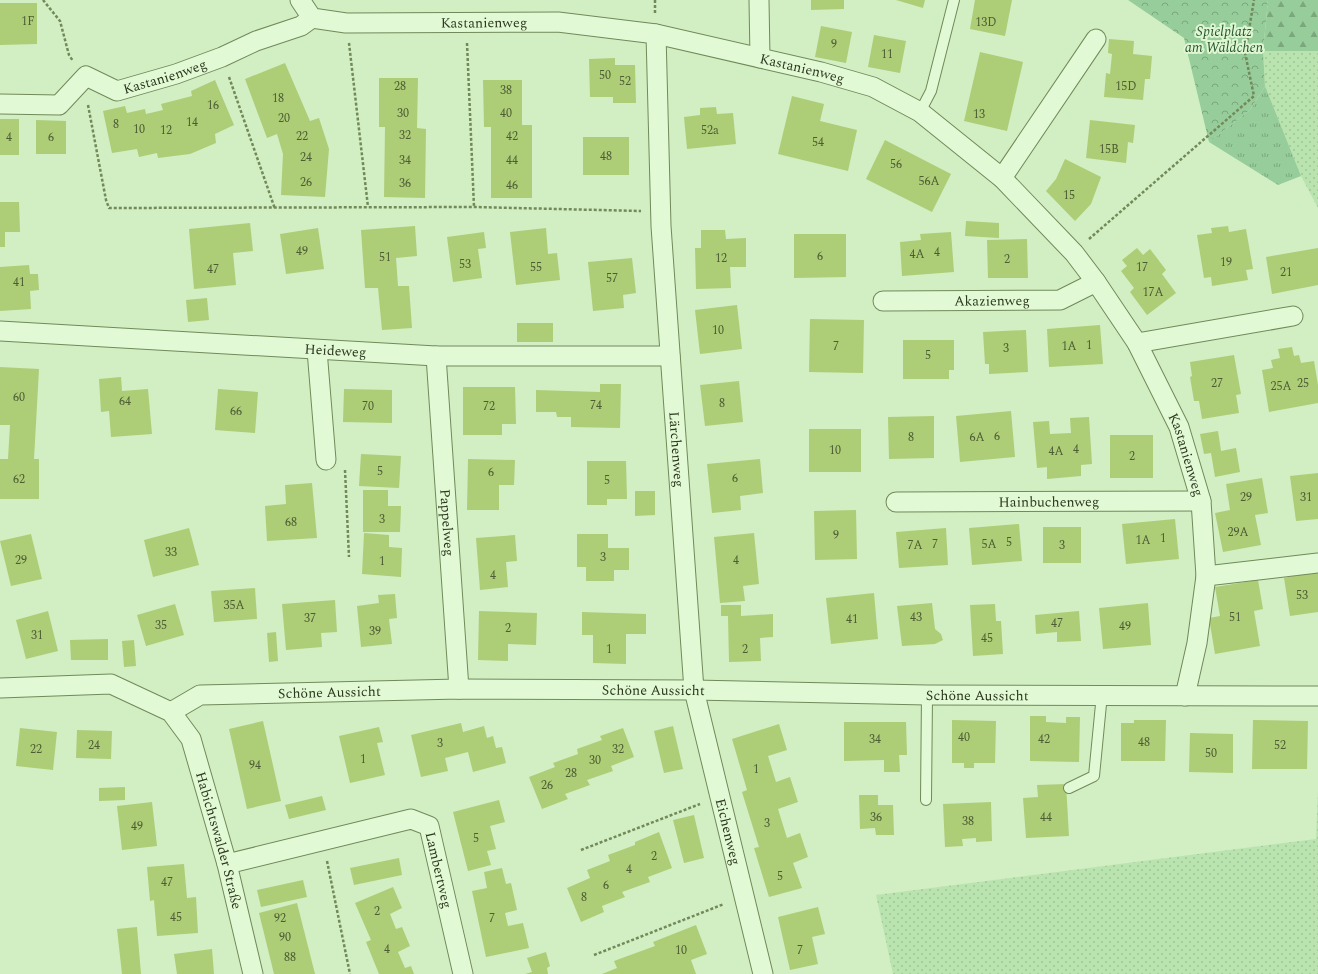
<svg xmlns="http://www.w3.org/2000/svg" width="1318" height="974" font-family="Spectral,serif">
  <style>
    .farmland { fill: url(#farmland-dots) }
    .grass { fill: url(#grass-tufts) }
    .forest { fill: url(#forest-firs) }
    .park { fill: url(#park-crowns) }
    .building { fill: #aecd77 }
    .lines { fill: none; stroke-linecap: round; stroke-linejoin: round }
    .service-casing { stroke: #728959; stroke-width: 12 }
    .minor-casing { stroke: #728959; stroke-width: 21 }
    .path { stroke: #728959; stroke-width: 2.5; stroke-dasharray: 3 2; stroke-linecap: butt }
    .service { stroke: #e2f9d5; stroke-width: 10 }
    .minor { stroke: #e2f9d5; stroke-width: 19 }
    .labels { text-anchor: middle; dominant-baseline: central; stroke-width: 4; stroke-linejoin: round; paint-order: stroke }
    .number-label { font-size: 12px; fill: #4c5d34 }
    .street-label { font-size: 14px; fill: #2c381d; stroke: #def6d2 }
    .park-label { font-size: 14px; font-style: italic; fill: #24552e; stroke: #def6d2 }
  </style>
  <defs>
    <pattern id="farmland-dots" width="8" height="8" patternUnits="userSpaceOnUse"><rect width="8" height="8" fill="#bae4af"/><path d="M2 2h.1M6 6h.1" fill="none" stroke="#a0c496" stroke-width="1.8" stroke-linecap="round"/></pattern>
    <pattern id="grass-tufts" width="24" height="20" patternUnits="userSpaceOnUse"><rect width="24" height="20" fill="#96cd9a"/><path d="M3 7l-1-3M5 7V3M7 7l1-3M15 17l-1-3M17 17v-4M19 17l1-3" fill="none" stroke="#7ba77d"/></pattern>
    <pattern id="forest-firs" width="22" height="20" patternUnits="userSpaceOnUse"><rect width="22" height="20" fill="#96cd9a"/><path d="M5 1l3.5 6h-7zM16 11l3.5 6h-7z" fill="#7ba77d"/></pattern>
    <pattern id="park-crowns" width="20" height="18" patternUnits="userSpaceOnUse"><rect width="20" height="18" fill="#96cd9a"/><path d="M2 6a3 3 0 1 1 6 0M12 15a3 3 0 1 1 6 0" fill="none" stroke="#7ba77d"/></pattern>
  </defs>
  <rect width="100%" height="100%" fill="#d1efc2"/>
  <g class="farmland">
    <polygon points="1263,51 1318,51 1318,208 1301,176 1265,86"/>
    <polygon points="1318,791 1318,974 893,974 876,895 1316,839"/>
  </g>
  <polygon class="grass" points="1265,86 1301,176 1278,185 1209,142 1250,110"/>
  <polygon class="forest" points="1268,0 1318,0 1318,51 1263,51"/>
  <polygon class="park" points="1128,0 1268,0 1263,51 1265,86 1250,110 1209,142 1184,38"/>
  <g class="building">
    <polygon points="811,0 844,0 844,9 811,10"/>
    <polygon points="896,0 925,0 923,8"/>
    <polygon points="975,0 1012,0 1005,36 970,29"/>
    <polygon points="0,3 37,3 37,44 0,45"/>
    <polygon points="821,26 852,32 846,63 815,57"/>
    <polygon points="874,35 906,41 900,73 868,67"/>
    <polygon points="1109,39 1134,41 1133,54 1152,56 1150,79 1145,79 1143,100 1104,97 1106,73 1110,74 1112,54 1108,53"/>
    <polygon points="980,52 1023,62 1007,131 964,121"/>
    <polygon points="615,58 615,65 635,65 636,103 613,103 613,97 590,97 589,59"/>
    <polygon points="285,63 310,121 319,118 329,149 325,197 281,195 283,154 277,134 267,138 245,79"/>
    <polygon points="379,78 418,78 417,128 426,129 425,198 384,197 385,127 379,127"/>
    <polygon points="215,80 234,125 215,134 216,143 190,154 158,158 157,153 139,157 137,149 112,153 103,111 125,106 127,113 145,109 146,114 163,110 161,104 192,96 191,91"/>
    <polygon points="483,80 522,80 522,125 532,125 532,198 491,198 491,127 484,127"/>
    <polygon points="792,96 824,104 820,121 857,130 848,171 778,154"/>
    <polygon points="716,107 717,114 733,113 736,144 687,149 684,117 700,115 700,108"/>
    <rect x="0" y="119" width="19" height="36"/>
    <polygon points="36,120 66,121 66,154 36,154"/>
    <polygon points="1090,120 1135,125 1133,143 1128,142 1126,163 1086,158"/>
    <rect x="583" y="137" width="46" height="38"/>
    <polygon points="885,140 951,174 932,212 866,179"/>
    <polygon points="1065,159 1101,177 1091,204 1075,221 1046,191 1056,179"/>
    <polygon points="0,202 19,202 20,232 5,232 5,247 0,247"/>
    <polygon points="966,221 999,223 999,238 965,236"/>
    <polygon points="250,223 253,251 233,253 236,285 194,289 189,229"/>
    <polygon points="415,226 417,256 396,258 398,286 409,286 412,328 382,330 378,288 365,288 361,230"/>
    <polygon points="1228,226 1229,232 1246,229 1253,269 1246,270 1248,280 1212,286 1211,277 1204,278 1197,235 1212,233 1211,228"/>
    <polygon points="318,228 324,269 286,274 280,234"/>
    <polygon points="546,228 548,254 557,253 560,280 516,285 510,232"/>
    <polygon points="701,230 725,230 726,239 746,238 746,267 730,267 731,288 696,289 695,248 701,248"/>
    <polygon points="484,232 486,248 478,249 482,278 453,282 447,237"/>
    <polygon points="951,232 954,272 902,276 900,242 921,240 920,234"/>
    <polygon points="794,234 846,234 846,277 794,278"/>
    <polygon points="1027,239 1028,278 988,278 987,240"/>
    <polygon points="1137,248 1143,255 1150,249 1166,270 1162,274 1176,293 1147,315 1130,292 1134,288 1121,271 1127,266 1122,260"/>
    <polygon points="1318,248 1318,285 1272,294 1266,257"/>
    <polygon points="632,258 636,293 623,295 624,308 593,311 588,262"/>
    <polygon points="29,265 30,274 38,274 39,290 30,291 31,309 0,311 0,267"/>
    <polygon points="207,298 209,320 188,322 186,300"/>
    <polygon points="737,305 742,349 700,354 695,310"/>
    <polygon points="810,319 864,320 863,373 809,372"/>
    <rect x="517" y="323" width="36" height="19"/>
    <polygon points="1100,325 1103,364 1049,367 1047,329"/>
    <polygon points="1026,330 1028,372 989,374 989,364 985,364 983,332"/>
    <polygon points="903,340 954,340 954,370 949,370 949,379 903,379"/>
    <polygon points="1292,347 1294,356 1299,355 1301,363 1314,361 1318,385 1318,403 1269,412 1262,370 1273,368 1271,360 1280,358 1278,349"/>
    <polygon points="1234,355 1241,394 1236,395 1239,413 1202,419 1199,401 1194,401 1190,377 1192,376 1190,362"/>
    <polygon points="0,367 39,369 34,459 39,459 39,499 0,499 0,459 8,459 10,425 0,425"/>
    <polygon points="121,377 122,391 148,389 152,434 111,437 109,411 101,412 99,379"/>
    <polygon points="739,381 743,422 705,426 700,385"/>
    <polygon points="600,384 621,384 620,428 571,427 571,417 557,417 556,412 536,412 536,390 600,392"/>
    <polygon points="463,387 515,387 516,424 502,424 502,435 463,435"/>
    <polygon points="218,389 258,392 255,433 215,430"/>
    <polygon points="344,389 392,390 392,423 343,422"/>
    <polygon points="1011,411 1015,457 960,462 956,416"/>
    <polygon points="934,416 934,458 889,459 888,417"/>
    <polygon points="1089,417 1092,464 1081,465 1081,476 1047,479 1047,467 1037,468 1033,422 1049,421 1050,434 1071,433 1070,418"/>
    <rect x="809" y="429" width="52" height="43"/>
    <polygon points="1218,431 1221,451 1236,448 1240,472 1215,477 1211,453 1204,454 1200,434"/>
    <rect x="1110" y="435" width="43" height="43"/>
    <polygon points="361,454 401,456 399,488 359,486"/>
    <polygon points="468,459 515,460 514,485 499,485 499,510 467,510"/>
    <polygon points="760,459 763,493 740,496 741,510 712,513 707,464"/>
    <polygon points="587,461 626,461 627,499 607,499 607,505 587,505"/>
    <polygon points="1318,473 1318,519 1296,521 1290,476"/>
    <polygon points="1262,478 1268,513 1255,515 1261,545 1223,552 1215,513 1230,510 1226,484"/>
    <polygon points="312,483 317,538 267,541 265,506 286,504 285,485"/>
    <polygon points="363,490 388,490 388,506 401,506 400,532 363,532"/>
    <polygon points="635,491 655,491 655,515 635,516"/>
    <polygon points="856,510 857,559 815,560 814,511"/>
    <polygon points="1175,519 1179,559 1126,564 1122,524"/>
    <polygon points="1019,524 1022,561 972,565 969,528"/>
    <rect x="1043" y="527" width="38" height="36"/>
    <polygon points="189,528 199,565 153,577 144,540"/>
    <polygon points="946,528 948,565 899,568 896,532"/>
    <polygon points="364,533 389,535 389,547 402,548 401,577 362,574"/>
    <polygon points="754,533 759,584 743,586 745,601 720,603 714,537"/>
    <polygon points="31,534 42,579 11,586 0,541"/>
    <polygon points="577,534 608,534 608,548 629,548 629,570 614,570 614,581 586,581 586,567 577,567"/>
    <polygon points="515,535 517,561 506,562 508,587 480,590 476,538"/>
    <polygon points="1318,571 1318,612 1290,616 1284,578"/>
    <polygon points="1258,580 1263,609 1254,611 1260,646 1215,654 1209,618 1220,616 1215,587"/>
    <polygon points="255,588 257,619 214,622 211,591"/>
    <polygon points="874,593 878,639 831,644 826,598"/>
    <polygon points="395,594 397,618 389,619 392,644 361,647 357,606 379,603 378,595"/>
    <polygon points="335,600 337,632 321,633 322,647 286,650 282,604"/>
    <polygon points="932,603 935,629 941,634 943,640 935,644 902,646 897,606"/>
    <polygon points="1148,603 1151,645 1103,649 1099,608"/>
    <polygon points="175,604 184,635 146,646 137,615"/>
    <polygon points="995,604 996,621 1001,621 1003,654 973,656 970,605"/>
    <polygon points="721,605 741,605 741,616 773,614 773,637 760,638 761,661 729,662 728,616 721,616"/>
    <polygon points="48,611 58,651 26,659 16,620"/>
    <polygon points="479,611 537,613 536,645 508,644 508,661 478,660"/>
    <polygon points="1079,611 1081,641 1057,642 1057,632 1036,634 1035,615"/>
    <polygon points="582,612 646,614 646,634 626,634 626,664 593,663 593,635 582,635"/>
    <polygon points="276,632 278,661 269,662 267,633"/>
    <polygon points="108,639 108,660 71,660 70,640"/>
    <polygon points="134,640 136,666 124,667 122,641"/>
    <polygon points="1030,716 1046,716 1046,722 1066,723 1066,717 1080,717 1079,762 1030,761"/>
    <polygon points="952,720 996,721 995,763 974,763 974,768 964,768 964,763 952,763"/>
    <polygon points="1134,720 1166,720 1165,761 1121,761 1121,723 1134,723"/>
    <polygon points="1253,720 1308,721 1307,769 1252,769"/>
    <polygon points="263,721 281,801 247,809 229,729"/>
    <polygon points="844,722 906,722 907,755 899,755 900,772 884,772 884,760 844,761"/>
    <polygon points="461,723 463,732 484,726 487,738 493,736 496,748 502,747 506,763 473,772 468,752 445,758 448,771 421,777 411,735"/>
    <polygon points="779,724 787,750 768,756 776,782 790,777 798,802 778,809 787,838 800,833 808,857 793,863 802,888 769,897 754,848 759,847 742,792 747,790 732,739"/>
    <polygon points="673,726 683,769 664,773 654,731"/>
    <polygon points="379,727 383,742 377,743 385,775 350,783 339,736"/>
    <polygon points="20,728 57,732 53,770 16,766"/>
    <polygon points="623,728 634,757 611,766 613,771 587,780 590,785 565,794 568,799 542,809 529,777 555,767 553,763 578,754 577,749 602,740 600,736"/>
    <polygon points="77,730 112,731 111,759 76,758"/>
    <polygon points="1190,733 1233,734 1233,773 1189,772"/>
    <polygon points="1066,784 1069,836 1026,838 1023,798 1038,797 1037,785"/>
    <polygon points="125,787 125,800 99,801 99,788"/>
    <polygon points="859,795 878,795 878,805 893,805 894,835 876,835 875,828 860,829"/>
    <polygon points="322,796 326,810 289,819 285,805"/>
    <polygon points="499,800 505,822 490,826 496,849 487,851 491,865 468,871 453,812"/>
    <polygon points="152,802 157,846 122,850 117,806"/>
    <polygon points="991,802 992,841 976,842 976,838 962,839 963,846 945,847 943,804"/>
    <polygon points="694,815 704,858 684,863 673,820"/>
    <polygon points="659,832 672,868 648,877 650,882 622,892 625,897 602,906 604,912 581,922 567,888 590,878 587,870 610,861 608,855 635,845 635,842"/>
    <polygon points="399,858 402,875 354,885 350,868"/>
    <polygon points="184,864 187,898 196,897 198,933 157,936 154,900 150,901 147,867"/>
    <polygon points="502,868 506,884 511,883 517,910 505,913 508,926 523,923 529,948 486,957 472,891 487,888 484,872"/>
    <polygon points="303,880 307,897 261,907 257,890"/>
    <polygon points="393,887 402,908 390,914 396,929 402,927 410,946 398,952 405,968 411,966 414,974 379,974 366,942 371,940 355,903"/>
    <polygon points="297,903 315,974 274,974 259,913"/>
    <polygon points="818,907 825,934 812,937 818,964 790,970 778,917"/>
    <polygon points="696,925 707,954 691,960 696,974 602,974 617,968 614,961 655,946 653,942"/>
    <polygon points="137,927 141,974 122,974 117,929"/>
    <polygon points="212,949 214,974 177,974 174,954"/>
    <polygon points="546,952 550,966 547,968 548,974 525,974 532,972 527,958"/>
  </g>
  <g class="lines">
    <g class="service-casing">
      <g id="service">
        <polyline points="920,112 931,91 954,0"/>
        <polyline points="1069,788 1094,776 1102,694"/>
        <polyline points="926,800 927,695"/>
      </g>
    </g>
    <g class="minor-casing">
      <g id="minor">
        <path id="s1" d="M 300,0 L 312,18 L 346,23 L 558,22 L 656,34 L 821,72 L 873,87 L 920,112 L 1002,178 L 1074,253 L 1096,282 L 1137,343 L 1179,427 L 1201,501 L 1206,576 L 1197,643 L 1185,696"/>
        <polyline points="759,0 760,58"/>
        <path id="s2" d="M 656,34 L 661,226 L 694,690 L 763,974"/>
        <path id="s3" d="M 0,104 L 59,105 L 86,76 L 117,91 L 176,74 L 222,57 L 256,41 L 301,26 L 312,18"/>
        <polyline points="1002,178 1096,39"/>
        <path id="s4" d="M 883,301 L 1060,300 L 1096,282"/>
        <path id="s5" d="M 0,331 L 436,356 L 670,356"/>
        <polyline points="1137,343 1293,316"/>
        <polyline points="317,350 326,460"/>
        <path id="s6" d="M 436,356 L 459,689"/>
        <path id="s7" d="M 896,502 L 1201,501"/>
        <polyline points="1206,576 1318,563"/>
        <path id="s8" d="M 0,688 L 111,684 L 171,712 L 191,739 L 227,864 L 253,974"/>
        <path id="s9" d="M 171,712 L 200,695 L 459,689 L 694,690 L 927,695 L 1318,696"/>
        <path id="s10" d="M 227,864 L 411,819 L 429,826 L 463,974"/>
      </g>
    </g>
    <g class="path">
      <polyline points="43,0 60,21 69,55 73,61"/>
      <polyline points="655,0 655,13"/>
      <polyline points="349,43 368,207"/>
      <polyline points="467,43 474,207"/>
      <polyline points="229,77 275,209"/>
      <polyline points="88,105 106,200 109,208 474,207 641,211"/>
      <polyline points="1089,239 1254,96 1245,53 1254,0"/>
      <polyline points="345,470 349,557"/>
      <polyline points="581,850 700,804"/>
      <polyline points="327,861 350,974"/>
      <polyline points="594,955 724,904"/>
    </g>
    <use href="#service" class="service"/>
    <use href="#minor" class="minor"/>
  </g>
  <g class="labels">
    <g class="number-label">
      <text x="28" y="21">1F</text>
      <text x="986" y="22">13D</text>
      <text x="834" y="44">9</text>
      <text x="887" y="54">11</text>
      <text x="605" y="75">50</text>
      <text x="625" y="81">52</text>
      <text x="400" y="86">28</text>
      <text x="1126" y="86">15D</text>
      <text x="506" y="90">38</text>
      <text x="278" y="98">18</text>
      <text x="213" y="105">16</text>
      <text x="403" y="113">30</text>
      <text x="506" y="113">40</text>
      <text x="979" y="114">13</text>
      <text x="284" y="118">20</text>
      <text x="192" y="122">14</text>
      <text x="116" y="124">8</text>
      <text x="139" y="129">10</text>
      <text x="166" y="130">12</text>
      <text x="710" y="130">52a</text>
      <text x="405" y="135">32</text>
      <text x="302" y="136">22</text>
      <text x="512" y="136">42</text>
      <text x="9" y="137">4</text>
      <text x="51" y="137">6</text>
      <text x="818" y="142">54</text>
      <text x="1109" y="149">15B</text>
      <text x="606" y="156">48</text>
      <text x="306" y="157">24</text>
      <text x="405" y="160">34</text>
      <text x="512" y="160">44</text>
      <text x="896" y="164">56</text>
      <text x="929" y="181">56A</text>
      <text x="306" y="182">26</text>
      <text x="405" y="183">36</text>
      <text x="512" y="185">46</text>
      <text x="1069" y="195">15</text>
      <text x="302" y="251">49</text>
      <text x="937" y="252">4</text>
      <text x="917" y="254">4A</text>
      <text x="820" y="256">6</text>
      <text x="385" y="257">51</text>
      <text x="721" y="258">12</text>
      <text x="1007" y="259">2</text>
      <text x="1226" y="262">19</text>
      <text x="465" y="264">53</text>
      <text x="536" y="267">55</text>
      <text x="1142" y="267">17</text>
      <text x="213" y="269">47</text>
      <text x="1286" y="272">21</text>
      <text x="612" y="278">57</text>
      <text x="19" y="282">41</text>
      <text x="1153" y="292">17A</text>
      <text x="718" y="330">10</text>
      <text x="1089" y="345">1</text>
      <text x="836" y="346">7</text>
      <text x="1069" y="346">1A</text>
      <text x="1006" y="348">3</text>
      <text x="928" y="355">5</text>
      <text x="1217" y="383">27</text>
      <text x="1303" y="383">25</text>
      <text x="1281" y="386">25A</text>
      <text x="19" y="397">60</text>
      <text x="125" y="401">64</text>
      <text x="722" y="403">8</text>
      <text x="596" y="405">74</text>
      <text x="368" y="406">70</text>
      <text x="489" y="406">72</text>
      <text x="236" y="411">66</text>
      <text x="997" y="436">6</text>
      <text x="911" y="437">8</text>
      <text x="977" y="437">6A</text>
      <text x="1076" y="449">4</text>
      <text x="835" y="450">10</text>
      <text x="1056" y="451">4A</text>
      <text x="1132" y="456">2</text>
      <text x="380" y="471">5</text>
      <text x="491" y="472">6</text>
      <text x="735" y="478">6</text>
      <text x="19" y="479">62</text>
      <text x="607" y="480">5</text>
      <text x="1246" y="497">29</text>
      <text x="1306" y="497">31</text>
      <text x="382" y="519">3</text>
      <text x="291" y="522">68</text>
      <text x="1238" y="532">29A</text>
      <text x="836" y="535">9</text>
      <text x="1163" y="538">1</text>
      <text x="1143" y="540">1A</text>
      <text x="1009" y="542">5</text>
      <text x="935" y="544">7</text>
      <text x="989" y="544">5A</text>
      <text x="915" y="545">7A</text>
      <text x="1062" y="545">3</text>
      <text x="171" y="552">33</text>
      <text x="603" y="557">3</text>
      <text x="21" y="560">29</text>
      <text x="736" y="560">4</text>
      <text x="382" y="561">1</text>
      <text x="493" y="575">4</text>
      <text x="1302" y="595">53</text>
      <text x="234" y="605">35A</text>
      <text x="916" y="617">43</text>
      <text x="1235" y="617">51</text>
      <text x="310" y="618">37</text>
      <text x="852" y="619">41</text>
      <text x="1057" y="623">47</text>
      <text x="161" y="625">35</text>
      <text x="1125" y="626">49</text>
      <text x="508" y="628">2</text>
      <text x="375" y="631">39</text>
      <text x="37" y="635">31</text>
      <text x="987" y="638">45</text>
      <text x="609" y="649">1</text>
      <text x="745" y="649">2</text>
      <text x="964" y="737">40</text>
      <text x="875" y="739">34</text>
      <text x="1044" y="739">42</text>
      <text x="1144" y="742">48</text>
      <text x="440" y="743">3</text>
      <text x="94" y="745">24</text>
      <text x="1280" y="745">52</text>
      <text x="36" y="749">22</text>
      <text x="618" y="749">32</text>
      <text x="1211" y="753">50</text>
      <text x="363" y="759">1</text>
      <text x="595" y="760">30</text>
      <text x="255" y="765">94</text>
      <text x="756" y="769">1</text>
      <text x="571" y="773">28</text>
      <text x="547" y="785">26</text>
      <text x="876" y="817">36</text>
      <text x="1046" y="817">44</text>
      <text x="968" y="821">38</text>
      <text x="767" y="823">3</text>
      <text x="137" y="826">49</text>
      <text x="476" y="838">5</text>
      <text x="654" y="856">2</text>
      <text x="629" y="869">4</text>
      <text x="780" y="876">5</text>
      <text x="167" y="882">47</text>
      <text x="606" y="885">6</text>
      <text x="584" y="897">8</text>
      <text x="377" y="911">2</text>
      <text x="176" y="917">45</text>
      <text x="280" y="918">92</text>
      <text x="492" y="918">7</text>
      <text x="285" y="937">90</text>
      <text x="387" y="949">4</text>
      <text x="681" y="950">10</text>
      <text x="800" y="950">7</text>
      <text x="290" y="957">88</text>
    </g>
    <g class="street-label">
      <text stroke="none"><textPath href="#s1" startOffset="194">Kastanienweg</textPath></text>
      <text stroke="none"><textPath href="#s1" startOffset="517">Kastanienweg</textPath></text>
      <text stroke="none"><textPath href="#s3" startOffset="183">Kastanienweg</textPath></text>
      <text stroke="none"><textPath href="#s4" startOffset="109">Akazienweg</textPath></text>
      <text stroke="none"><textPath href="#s5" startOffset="336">Heideweg</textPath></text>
      <text stroke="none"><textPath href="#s2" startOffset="416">Lärchenweg</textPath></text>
      <text stroke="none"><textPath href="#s1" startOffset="1085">Kastanienweg</textPath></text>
      <text stroke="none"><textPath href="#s7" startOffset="153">Hainbuchenweg</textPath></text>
      <text stroke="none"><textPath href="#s6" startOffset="167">Pappelweg</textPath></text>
      <text stroke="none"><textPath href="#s9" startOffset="487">Schöne Aussicht</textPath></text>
      <text stroke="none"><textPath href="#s9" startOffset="163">Schöne Aussicht</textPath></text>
      <text stroke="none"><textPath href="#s9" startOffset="811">Schöne Aussicht</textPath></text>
      <text stroke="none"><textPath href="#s2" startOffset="803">Eichenweg</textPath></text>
      <text stroke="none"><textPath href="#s8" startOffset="316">Habichtswalder Straße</textPath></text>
      <text stroke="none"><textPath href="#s10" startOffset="254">Lambertweg</textPath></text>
    </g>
    <g class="park-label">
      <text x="1224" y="31">Spielplatz<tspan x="1224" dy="16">am Wäldchen</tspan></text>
    </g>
  </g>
</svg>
